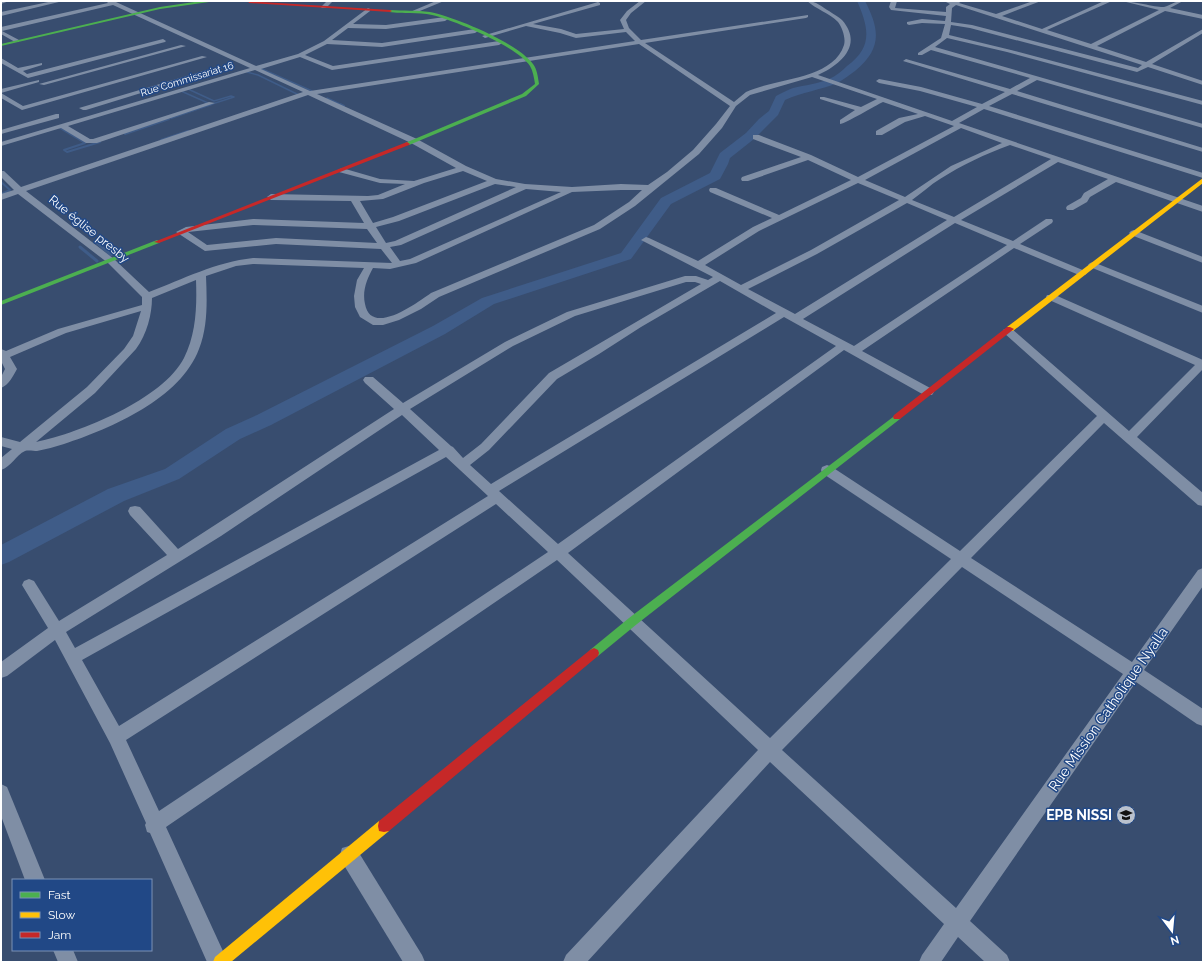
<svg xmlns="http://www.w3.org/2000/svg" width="1204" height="963" font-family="Raleway,sans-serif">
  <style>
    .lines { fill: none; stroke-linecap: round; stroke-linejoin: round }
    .stream-far2 { stroke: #3f5c88; stroke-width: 1.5 }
    .stream-far1 { stroke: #3f5c88; stroke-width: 2 }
    .stream { stroke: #3f5c88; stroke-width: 3 }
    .river { fill: #3f5c88; fill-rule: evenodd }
    .street { fill: #7f8ea5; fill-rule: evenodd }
    .fast { fill: #4caf50; fill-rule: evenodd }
    .slow { fill: #ffc107; fill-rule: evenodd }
    .jam { fill: #c62828; fill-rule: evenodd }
    .labels { text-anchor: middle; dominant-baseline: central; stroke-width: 3; stroke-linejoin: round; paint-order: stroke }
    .far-street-label { font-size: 10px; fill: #fff; stroke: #214886 }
    .street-label { font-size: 12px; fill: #fff; stroke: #214886 }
    .near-street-label { font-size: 14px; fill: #fff; stroke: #214886 }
    .near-poi-label { font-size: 14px; font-weight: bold; fill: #fff; stroke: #214886; text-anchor: end }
  </style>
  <rect width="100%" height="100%" fill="#384d6f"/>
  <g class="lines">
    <g class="stream-far2">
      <polyline points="262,69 312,91"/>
      <polyline points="247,72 258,75 299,95"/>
      <polyline points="188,89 214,101 231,96 234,97 209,105"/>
      <polyline points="181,91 208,103 205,104"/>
      <polyline points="327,98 342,105"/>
    </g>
    <g class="stream-far1">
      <polyline points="340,104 344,106"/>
      <polyline points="171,118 212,104"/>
      <polyline points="60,128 85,143 64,150 67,152 100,142"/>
      <polyline points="125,134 169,119"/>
      <polyline points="161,140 188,131"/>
      <polyline points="1,182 10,190 1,194"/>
    </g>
    <g class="stream">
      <polyline points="97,243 111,255"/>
      <polyline points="80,247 97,261"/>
    </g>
    <path class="river" d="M 857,1 L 865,1 C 880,30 882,49 855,71 C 849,75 843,80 837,83 C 821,90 802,92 785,100 L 778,115 L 754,139 L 730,158 L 728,164 L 720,179 L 671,204 L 631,259 L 494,304 L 445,334 L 271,425 L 240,439 L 179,479 L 124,501 L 9,562 L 1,565 L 1,545 L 108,489 L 165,469 L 226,429 L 257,415 L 433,326 L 482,298 L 621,253 L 661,198 L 710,173 L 720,153 L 746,133 L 759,119 L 769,111 L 776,96 C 782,93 787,90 793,88 C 805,85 818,84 829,79 C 836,76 842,71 847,66 C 873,47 869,28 857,1 Z"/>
    <g class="street">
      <polygon points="1,1 9,1 1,4"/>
      <polygon points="53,1 63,1 1,16 1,12"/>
      <path d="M 106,1 L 116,2 L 256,66 L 298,54 L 324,41 L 368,8 L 370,9 L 370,11 L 353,24 L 386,25 L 445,17 L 448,19 L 445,21 L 386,29 L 348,28 L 332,40 L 382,43 L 475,29 L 478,31 L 475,33 L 382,47 L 327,44 L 305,55 L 333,66 L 499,41 L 502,43 L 499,45 L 332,70 L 300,57 L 261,69 L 310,91 L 635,41 L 626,32 L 576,38 L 560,33 L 526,26 L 485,38 L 482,36 L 598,2 L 600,3 L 600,5 L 533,24 L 561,29 L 576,34 L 624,29 L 620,20 L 627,11 L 640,1 L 646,1 L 631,13 L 626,20 L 629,28 L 641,40 L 808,15 L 808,17 L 806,18 L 645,43 L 734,102 C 738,99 742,95 746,92 C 775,78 833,80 844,45 C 846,38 842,27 838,22 C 829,13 816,9 807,1 C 816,1 822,7 829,11 C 833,14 839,17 842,20 C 864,45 840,65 818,75 L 952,121 L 977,107 L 920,91 L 879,83 L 876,81 L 879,79 L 921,87 L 982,104 L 1005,92 L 903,61 L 906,59 L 1010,89 L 1030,78 L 931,50 L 922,55 L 918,55 L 918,53 L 941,38 L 945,24 L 922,23 L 909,25 L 907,24 L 907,22 L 922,19 L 945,21 L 946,16 L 891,10 L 889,7 L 891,1 L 897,1 L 895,8 L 946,12 L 946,7 L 950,4 L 944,1 L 962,1 L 959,3 L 996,14 L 1033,1 L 1041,1 L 1002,16 L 1042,29 L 1104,1 L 1112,1 L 1047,30 L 1091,44 L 1159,10 L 1122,1 C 1132,1 1159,8 1164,7 C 1171,5 1175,1 1183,1 L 1170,8 L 1203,15 L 1203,19 L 1165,11 L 1097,46 L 1146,62 L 1203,29 L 1203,33 L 1152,64 L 1203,81 L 1203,85 L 1148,67 L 1137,72 L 970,28 L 951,25 L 949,35 L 1011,50 L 1203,101 L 1203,105 L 1007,52 L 947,38 L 935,47 L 1203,124 L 1203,128 L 1037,80 L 1017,91 L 1203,148 L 1203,152 L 1012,94 L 989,106 L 1203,173 L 1203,178 L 984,109 L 959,123 L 1203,206 L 1203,212 L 1116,182 L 1090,197 L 1087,202 L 1073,210 L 1067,210 L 1066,208 L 1067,206 L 1081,198 L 1084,193 L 1108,179 L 1058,162 L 961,220 L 1013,241 L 1046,219 L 1052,219 L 1053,221 L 1052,223 L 1020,244 L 1085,271 L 1087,273 L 1085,275 L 1079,275 L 1014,248 L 862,351 L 932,389 L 934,392 L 932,395 L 924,395 L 844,350 L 568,553 L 770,738 L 951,559 L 822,473 L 821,470 L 822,467 L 827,465 L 832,467 L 960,551 L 1097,416 L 1004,333 L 1003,331 L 1004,329 L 1012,329 L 1129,431 L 1195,365 L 1047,299 L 1046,297 L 1047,295 L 1055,295 L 1203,360 L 1203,369 L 1137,437 L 1203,493 L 1203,506 L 1198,505 L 1104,423 L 971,558 L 1132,662 L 1198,570 L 1203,568 L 1203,586 L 1144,670 L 1203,709 L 1203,726 L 1197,724 L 1136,682 L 970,921 L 1007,955 L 1010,962 L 985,962 L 958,937 L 941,962 L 919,962 L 922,955 L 944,924 L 770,762 L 587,962 L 563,962 L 566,955 L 758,750 L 557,560 L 166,827 L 228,962 L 207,962 L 150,833 L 147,832 L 145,825 L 146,823 L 110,743 L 55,640 L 7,676 L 1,678 L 1,662 L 48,628 L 22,585 L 24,581 L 29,579 L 34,581 L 59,621 L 167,555 L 130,515 L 128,511 L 130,507 L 135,506 L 140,507 L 178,549 L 394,409 L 365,383 L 363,380 L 365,377 L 373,377 L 403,403 L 505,342 L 567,312 L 685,276 L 696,276 L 708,280 L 713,277 L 641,240 L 646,237 L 649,238 L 698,261 L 753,227 L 772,218 L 710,192 L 709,190 L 710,188 L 716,188 L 779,215 L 851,180 L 808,160 L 748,181 L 742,181 L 741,179 L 742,177 L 801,157 L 753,139 L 753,135 L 759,135 L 811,155 L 858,177 L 954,126 L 925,116 L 905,122 L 882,135 L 876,135 L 876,131 L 899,118 L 918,114 L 883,102 C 876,105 845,124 840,124 L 840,120 L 855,110 L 820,99 L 820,97 L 824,97 L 861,107 L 877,99 L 812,77 L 750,95 L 736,106 L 722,128 L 699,154 L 635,206 L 600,229 L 439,297 L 421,309 L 399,320 L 383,325 L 373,325 L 360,317 L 355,307 L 354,296 L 357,280 L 364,268 L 253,264 L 236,266 L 206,276 C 207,301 208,326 199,349 C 180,399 112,428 64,444 C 55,447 46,449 37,451 C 34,451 28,450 25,451 C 16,455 11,467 1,470 L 1,458 L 12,449 L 1,446 L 1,437 L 20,442 L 87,387 L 124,349 L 133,336 L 141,311 L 66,333 L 10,357 L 17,369 C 13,376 9,385 1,388 L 1,377 L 5,369 L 1,361 L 1,349 L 6,351 L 58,329 L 142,305 L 142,297 L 108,263 L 18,194 L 1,200 L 1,194 L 14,190 L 1,177 L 1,171 L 4,171 L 21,187 L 303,92 L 255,70 L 68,126 L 90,139 L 93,139 L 209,102 L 215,103 L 97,143 L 86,143 L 61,128 L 1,146 L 1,142 L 250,68 L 113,5 L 2,31 L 19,40 L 19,42 L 15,42 L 1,34 L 1,27 L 108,3 ZM 956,5 L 1142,65 L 1138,68 L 972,25 L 951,22 L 952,8 ZM 639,44 L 730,106 L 716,124 L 693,150 L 667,172 L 648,185 L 621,184 L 572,187 L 525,184 L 496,179 L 466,166 L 417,139 L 317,94 ZM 308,95 L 411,143 L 456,168 L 414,181 L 380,179 L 342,168 L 338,170 L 339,172 L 380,183 L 405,184 L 378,195 L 368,196 L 271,194 L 267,197 L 271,200 L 351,201 L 364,223 L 253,219 L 186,227 L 176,232 L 205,251 L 276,244 L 381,249 L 392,263 L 253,258 C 216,262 183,279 149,292 L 114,259 L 26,191 ZM 961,128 L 1002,143 L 951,166 L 905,197 L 865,180 ZM 1010,145 L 1051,159 L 954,217 L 912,200 C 922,193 930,185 940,179 C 962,165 985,154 1010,145 ZM 463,171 L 487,181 L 393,217 L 373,223 L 360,201 L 383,199 L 424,183 ZM 858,183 L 899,200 L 811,250 L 741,285 L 705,265 L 759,231 ZM 495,184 L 516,187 L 395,241 L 386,243 L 376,227 L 399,221 ZM 526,189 L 561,192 L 410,259 L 400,261 L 390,247 L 401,245 ZM 621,190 L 642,190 L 629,202 L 594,225 L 431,293 C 417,303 371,337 365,304 C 362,291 367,279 373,268 L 390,269 L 416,263 L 572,192 ZM 907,203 L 947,220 L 795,314 L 748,289 L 817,254 ZM 955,223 L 1007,245 L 854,346 L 803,319 ZM 253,225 L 367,229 L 377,243 L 276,238 L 207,245 L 188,232 ZM 196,280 C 197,307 196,334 184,358 C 163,399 80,433 36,442 L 95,393 L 136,349 C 147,334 152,314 152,298 ZM 720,281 L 776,313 L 491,484 L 470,465 L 489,450 L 557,379 L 599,354 L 641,327 ZM 686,282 L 695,282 L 701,284 L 549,373 L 481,444 L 463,458 L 453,447 L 451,446 L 410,409 L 513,346 L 575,316 ZM 784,317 L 836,346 L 558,544 L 499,491 ZM 402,415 L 439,450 L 75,648 L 66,632 L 221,536 ZM 446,457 L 488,496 L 119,726 L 82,660 ZM 496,504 L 548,552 L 159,811 L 126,740 ZM 962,567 L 1123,674 L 956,908 L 782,750 Z"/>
      <polygon points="327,1 333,1 326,8 322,8 321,7"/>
      <polygon points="436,1 444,1 415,13 410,12"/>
      <polygon points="163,39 166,41 165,42 28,78 1,63 1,58 18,68 42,63 42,65 23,71 27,74"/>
      <polygon points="181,45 186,46 44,85 39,84"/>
      <polygon points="202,56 207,57 22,110 1,98 1,89 39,80 39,82 1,93 23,106"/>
      <polygon points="217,67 222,68 86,110 83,110 79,108"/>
      <polygon points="56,114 59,114 59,118 1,134 1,130"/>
      <polygon points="1134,230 1203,257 1203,263 1131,235 1129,233 1131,231"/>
      <polygon points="1093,262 1203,306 1203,313 1090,267 1088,265 1090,263"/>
      <polygon points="1,784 7,787 45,880 25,880 1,816"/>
      <polygon points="349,846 356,848 422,955 425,962 403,962 342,862 340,855 342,848"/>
      <polygon points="53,950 73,950 78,962 58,962"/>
    </g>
    <g class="fast">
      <polygon points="201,1 251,2 209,2 160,9 1,46 1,44 160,7"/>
      <path d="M 390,10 C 403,11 417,10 430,12 C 455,17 518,43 533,64 C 537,69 538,77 539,84 L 526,96 L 409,145 L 405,145 L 405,143 L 522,94 L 535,84 C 534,78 533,71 530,66 C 518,47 454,20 432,15 C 418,12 403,14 389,12 Z"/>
      <polygon points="157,240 160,242 159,243 1,305 1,301"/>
      <polygon points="897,414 900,415 901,417 900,419 637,624 598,656 594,658 590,656 589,653 590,650 629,618"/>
    </g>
    <g class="slow">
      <polygon points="1203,178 1203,183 1013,331 1007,331 1007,327"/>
      <polygon points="384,820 389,821 390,826 389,831 231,962 213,962 215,957 379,821"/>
    </g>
    <g class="jam">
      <polygon points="248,1 390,10 392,11 390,12 249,3"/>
      <polygon points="407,142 410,144 409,145 159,243 154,242"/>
      <polygon points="1007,327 1010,327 1014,329 900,419 894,419 893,417 894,415"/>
      <polygon points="594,648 598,650 599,653 598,656 389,831 384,832 379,831 378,826 379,821 590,650"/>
    </g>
  </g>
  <defs>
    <g id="school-disc" transform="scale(1)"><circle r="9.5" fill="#b9c1cd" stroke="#214886"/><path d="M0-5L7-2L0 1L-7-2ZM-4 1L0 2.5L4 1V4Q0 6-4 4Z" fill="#111"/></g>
  </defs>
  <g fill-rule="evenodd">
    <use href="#school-disc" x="1126" y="815"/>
  </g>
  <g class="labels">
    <g class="far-street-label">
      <text transform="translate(187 79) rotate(-17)">Rue Commissariat 16</text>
    </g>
    <g class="street-label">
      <text transform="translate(89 229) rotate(39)">Rue église presby</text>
    </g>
    <g class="near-street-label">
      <text transform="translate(1108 709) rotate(-55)">Rue Mission Catholique Nyalla</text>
    </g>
    <g class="near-poi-label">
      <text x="1112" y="815">EPB NISSI</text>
    </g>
  </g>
  <rect width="1204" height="963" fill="none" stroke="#ffffff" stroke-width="4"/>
  <rect x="12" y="879" width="140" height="72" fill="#214886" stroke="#7a91b6"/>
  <rect x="20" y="892" width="20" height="6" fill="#4caf50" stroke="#7a91b6"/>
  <text x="48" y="899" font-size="12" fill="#ffffff">Fast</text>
  <rect x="20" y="912" width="20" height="6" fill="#ffc107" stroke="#7a91b6"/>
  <text x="48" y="919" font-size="12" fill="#ffffff">Slow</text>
  <rect x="20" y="932" width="20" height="6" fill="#c62828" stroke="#7a91b6"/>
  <text x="48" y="939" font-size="12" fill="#ffffff">Jam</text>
  <g transform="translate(1172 931) rotate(164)" stroke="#214886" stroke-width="3" paint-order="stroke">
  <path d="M0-3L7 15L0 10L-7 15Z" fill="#ffffff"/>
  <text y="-6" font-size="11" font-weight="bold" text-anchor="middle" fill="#ffffff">N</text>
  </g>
</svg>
